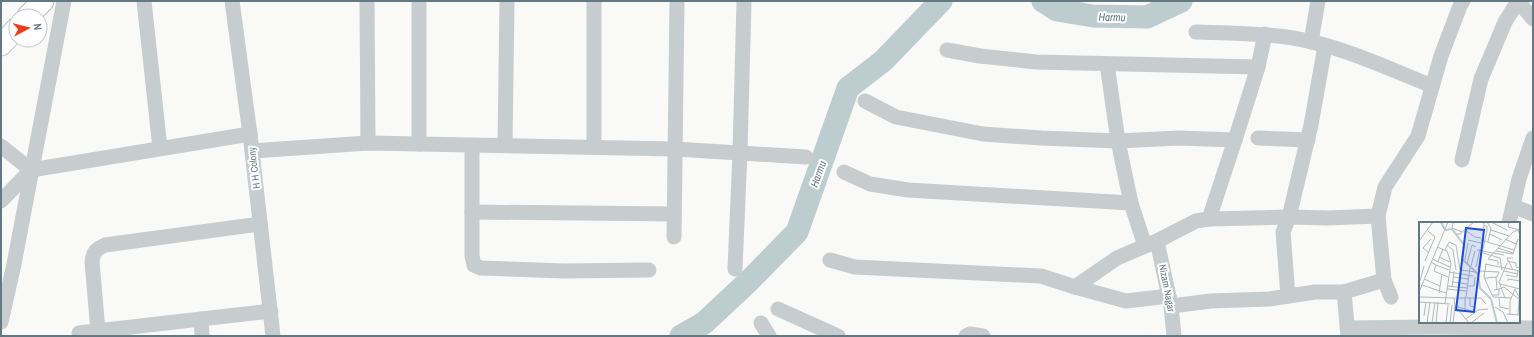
<svg xmlns="http://www.w3.org/2000/svg" width="1534" height="337" font-family="'Archivo Narrow',sans-serif">
  <style>
    .lines { fill: none; stroke-linecap: round; stroke-linejoin: round }
    .river { stroke: #bdcccf; stroke-width: 23 }
    .secondary-casing { stroke: #b6bec2; stroke-width: 23 }
    .minor { stroke: #c7cccf; stroke-width: 15 }
    .secondary { stroke: #fff; stroke-width: 21 }
    .labels { text-anchor: middle; dominant-baseline: central; stroke-width: 4; stroke-linejoin: round; paint-order: stroke }
    .street-label { font-size: 10px; fill: #627984; stroke: #fff }
    .water-label { font-size: 11px; font-style: italic; fill: #5d787e; stroke: #fff }
    .inset-river { fill: none; stroke: #bdcccf; stroke-width: 2 }
    .inset-road { fill: none; stroke: #afbabf; stroke-width: 1 }
    .view { fill: #1d4ed8; fill-opacity: 0.15; stroke: #1d4ed8; stroke-width: 2 }
    .inset-edge { fill: none; stroke: #627984; stroke-width: 2 }
  </style>
  <rect width="100%" height="100%" fill="#f9f9f7"/>
  <g class="lines">
    <g class="river">
      <polyline points="1043,1 1057,10 1093,16 1147,17 1181,1"/>
      <polyline points="681,336 704,323 749,281 797,232 848,88 883,61 941,1"/>
    </g>
    <g class="secondary-casing">
      <g id="secondary">
        <polyline points="28,16 43,1"/>
        <polyline points="1,45 16,29"/>
      </g>
    </g>
    <g class="minor">
      <polyline points="144,1 160,148"/>
      <polyline points="232,1 250,134 273,336"/>
      <polyline points="367,1 368,143"/>
      <polyline points="419,1 419,144"/>
      <polyline points="594,1 594,147"/>
      <polyline points="1518,1 1533,19"/>
      <path d="M 1196,32 C 1229,33 1261,33 1293,38 C 1342,46 1387,68 1432,86"/>
      <polyline points="1311,42 1318,1"/>
      <polyline points="947,50 980,56 1036,62 1258,67"/>
      <polyline points="1107,64 1118,141 1131,203 1145,246"/>
      <polyline points="865,101 896,117 983,134 1041,138 1118,141 1179,138 1235,140 1209,219"/>
      <polyline points="1258,138 1308,140"/>
      <polyline points="1235,140 1258,67 1265,34"/>
      <polyline points="472,145 472,256 474,265 481,268 565,271 649,270"/>
      <polyline points="505,145 507,1"/>
      <polyline points="1,146 31,170 250,134"/>
      <polyline points="252,151 368,143 675,149 806,157"/>
      <polyline points="1462,160 1481,79 1505,22 1518,1"/>
      <polyline points="844,172 870,184 908,190 1131,203"/>
      <polyline points="1,201 31,170"/>
      <polyline points="1513,206 1533,214"/>
      <polyline points="472,212 674,214"/>
      <polyline points="1509,223 1519,179 1533,138"/>
      <polyline points="674,237 677,1"/>
      <polyline points="1157,241 1171,306 1174,336"/>
      <polyline points="830,260 855,267 1041,276 1075,287 1126,301 1169,296"/>
      <polyline points="735,269 740,152 744,1"/>
      <polyline points="1075,287 1117,258 1157,241 1196,221 1209,219 1289,217 1327,218 1378,216"/>
      <polyline points="1344,292 1348,336"/>
      <polyline points="1288,296 1283,232 1289,217 1311,125 1325,46"/>
      <polyline points="1391,297 1384,280 1378,216 1385,187 1418,136 1441,56 1460,6 1463,1"/>
      <polyline points="1171,306 1211,301 1269,299 1315,292 1344,292 1384,280"/>
      <polyline points="778,309 838,336"/>
      <polyline points="201,319 202,336"/>
      <polyline points="1,322 14,264 64,1"/>
      <polyline points="761,323 769,336"/>
      <polyline points="1347,328 1432,327 1533,328"/>
      <path d="M 98,331 L 92,262 C 93,252 96,249 105,245 L 260,224"/>
      <polyline points="79,333 271,311"/>
      <polyline points="966,336 970,334 983,336"/>
    </g>
    <use href="#secondary" class="secondary"/>
  </g>
  <g class="labels">
    <g class="street-label">
      <text transform="translate(254 168) rotate(-97)">H H Colony</text>
      <text transform="translate(1167 288) rotate(79)">Nizam Nagar</text>
    </g>
    <g class="water-label">
      <text transform="translate(1112 17) rotate(1)">Harmu</text>
      <text transform="translate(818 174) rotate(-70)">Harmu</text>
    </g>
  </g>
  <g transform="translate(1419 222)">
    <rect width="101" height="101" fill="#f9f9f7"/>
    <path class="inset-river" d="M 22,0 L 26,8 L 33,7 L 45,23 L 43,37 L 59,52 L 61,66 L 72,77 L 78,101"/>
    <path class="inset-road" d="M 68,0 L 72,6 L 69,19M 72,0 L 88,8M 90,0 L 89,5 L 101,8M 34,1 L 33,6 L 43,10M 46,8 L 56,15 L 62,16M 72,8 L 90,14M 37,12 L 41,12 L 55,0M 71,12 L 83,18M 86,17 L 97,22M 49,18 L 62,21M 62,18 L 95,28M 64,18 L 65,0M 0,19 L 14,0M 28,23 L 34,28 L 37,48M 18,25 L 28,29 L 32,41 L 26,81M 79,26 L 94,31M 26,28 L 30,20 L 37,23 L 41,48M 58,28 L 85,33M 77,29 L 94,32 L 99,17M 9,30 L 4,26 L 12,17M 64,31 L 81,36 L 83,48M 20,35 L 31,40M 94,36 L 88,36 L 94,48M 13,37 L 31,45M 46,38 L 49,21M 6,39 L 16,15 L 9,9M 19,39 L 24,27M 88,39 L 97,41 L 97,45 L 101,46M 12,40 L 17,43 L 15,49 L 29,55M 48,42 L 53,23 L 57,25M 66,42 L 101,49M 67,42 L 65,55 L 74,75 L 92,76M 17,43 L 30,48M 79,43 L 79,39 L 69,37 L 94,10 L 99,8 L 101,13M 52,44 L 56,29M 57,45 L 61,27M 41,48 L 57,50M 59,48 L 68,9 L 68,4 L 65,4M 60,49 L 80,50 L 78,55 L 66,56M 85,49 L 99,52M 30,50 L 54,54M 87,53 L 98,55 L 99,49M 34,55 L 49,57M 77,55 L 78,67M 5,57 L 21,64M 1,59 L 5,44M 89,59 L 89,57 L 101,59M 34,60 L 48,62M 81,62 L 101,67M 3,63 L 27,71M 28,64 L 48,66M 48,64 L 55,64 L 56,55M 33,65 L 35,49M 28,67 L 47,69M 80,67 L 85,65 L 101,78M 0,70 L 29,0M 20,71 L 23,52M 73,73 L 80,73 L 80,67 L 75,68M 0,75 L 35,76 L 36,84 L 50,101M 46,75 L 46,88M 47,75 L 51,46M 51,75 L 51,84 L 56,85M 35,76 L 62,76 L 67,82M 80,76 L 81,85 L 90,87M 86,76 L 80,60 L 88,41M 0,80 L 31,82M 76,85 L 84,90 L 89,101M 88,92 L 101,93M 91,92 L 91,79 L 96,67 L 101,77M 99,93 L 100,78M 5,94 L 7,80M 47,97 L 59,88 L 69,87M 8,101 L 11,80M 13,101 L 16,80M 17,101 L 19,80M 27,101 L 29,83M 31,101 L 33,83M 34,101 L 36,84 L 56,90M 52,101 L 65,91"/>
    <path class="view" d="M 47,6 L 65,8 L 55,90 L 37,88 Z"/>
    <rect width="101" height="101" class="inset-edge"/>
  </g>
  <rect width="1534" height="337" fill="none" stroke="#627984" stroke-width="4"/>
  <g transform="translate(28 28) rotate(83)"><circle r="19" fill="#ffffff" stroke="#c0c9ce"/>
  <path d="M0-3L7 15L0 10L-7 15Z" fill="#f03a20"/>
  <text y="-6" font-size="11" font-weight="bold" text-anchor="middle" fill="#627984">N</text>
  </g>
</svg>
